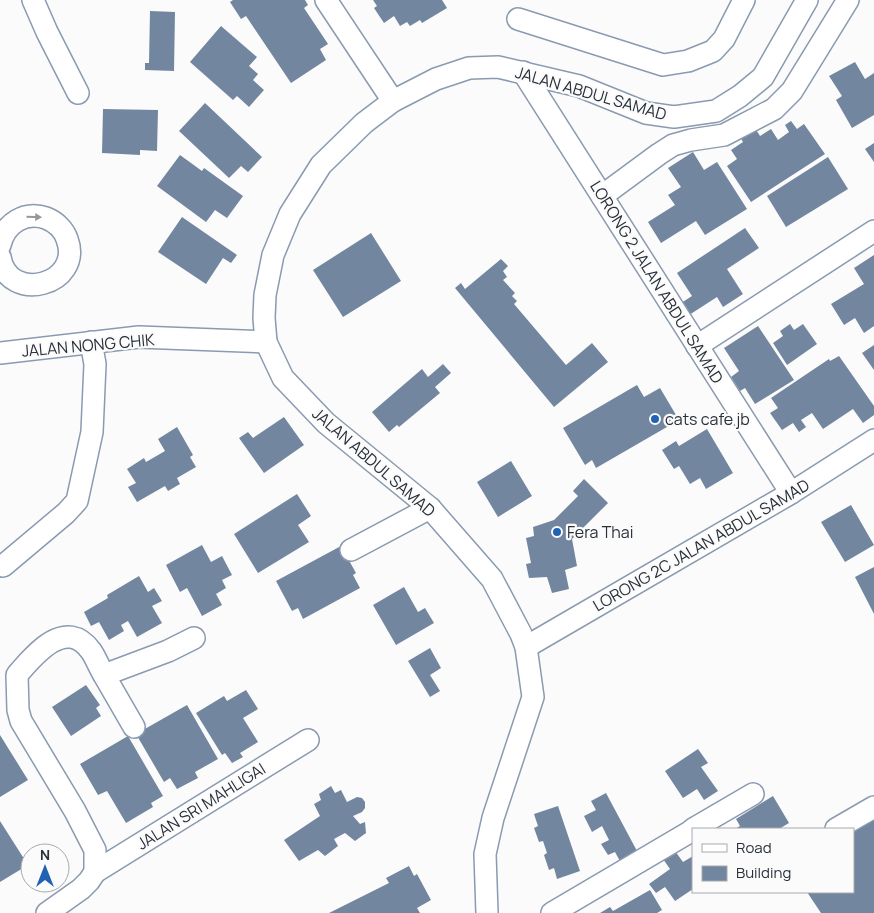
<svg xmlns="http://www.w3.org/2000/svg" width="874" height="913" font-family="Manrope,sans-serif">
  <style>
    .building { fill: #7386a0 }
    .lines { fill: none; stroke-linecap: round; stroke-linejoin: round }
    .minor-casing { stroke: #8a9ab0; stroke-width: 24 }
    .minor { stroke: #fff; stroke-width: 21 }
    .oneway { fill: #94989c }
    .poi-dot { fill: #2162b3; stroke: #fbfbfb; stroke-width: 2 }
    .labels { text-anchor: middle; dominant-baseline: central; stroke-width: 4.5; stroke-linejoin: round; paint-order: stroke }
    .street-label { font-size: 16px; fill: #293039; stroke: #fbfbfb }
    .poi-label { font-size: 16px; fill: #293039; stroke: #fbfbfb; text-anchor: start }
  </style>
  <rect width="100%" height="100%" fill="#fbfbfb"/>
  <g class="building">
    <polygon points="233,0 305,0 308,5 304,8 328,44 320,49 326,60 291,83 246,16 241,19 230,2"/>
    <polygon points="373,0 442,0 447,8 422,23 420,20 410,26 407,22 400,26 394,16 384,23 374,8 377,6"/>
    <polygon points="150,11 175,12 174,71 145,70 145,63 149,63"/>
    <polygon points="221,26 257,57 249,66 258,74 253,80 264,90 249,107 237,96 233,100 190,62"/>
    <polygon points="855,62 865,79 874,73 874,115 852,128 836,100 842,96 829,76"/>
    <polygon points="205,103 262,157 248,172 241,166 229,178 179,131"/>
    <polygon points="103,109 158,110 157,151 140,150 140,155 102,153"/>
    <polygon points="791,121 797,129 804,124 825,154 751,202 727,166 737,159 731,150 743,142 740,137 755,128 760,136 771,129 778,140 789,132 785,125"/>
    <polygon points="874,143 874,162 865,149"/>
    <polygon points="693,152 704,170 717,162 747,209 705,235 696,221 661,243 648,222 675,205 668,195 681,187 668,168"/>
    <polygon points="180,155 202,171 204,168 243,196 227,218 215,210 206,222 157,186"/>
    <polygon points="828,157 848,189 786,227 767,196"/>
    <polygon points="182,217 237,255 231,263 223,258 206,284 158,252"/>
    <polygon points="745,228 759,248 727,269 743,294 723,307 717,297 686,317 678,305 692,296 677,273"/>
    <polygon points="371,233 401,281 343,317 313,270"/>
    <polygon points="874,255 874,326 864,333 855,318 844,325 831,304 864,284 854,268"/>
    <polygon points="501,259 508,266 503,271 507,277 503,280 515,293 512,296 517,301 514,304 566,365 592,343 608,362 554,407 455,288 461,283 465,289"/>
    <polygon points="790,324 794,330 803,324 817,344 787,365 773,343 783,336 780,331"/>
    <polygon points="758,326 794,380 755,404 745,388 740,391 731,377 739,371 724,348"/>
    <polygon points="874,345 874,370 862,353"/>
    <polygon points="839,356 874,406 874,415 863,423 853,409 823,429 812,413 801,420 806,427 799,432 793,423 782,430 770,413 778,408 771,398 829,359 830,361"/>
    <polygon points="443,364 451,373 435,387 440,393 399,427 397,425 389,432 372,412 422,369 428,377"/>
    <polygon points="637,385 644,397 660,388 679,420 596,468 592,460 585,465 563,428"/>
    <polygon points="284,417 304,445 264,473 239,438 248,432 253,438"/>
    <polygon points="177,427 193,455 190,457 196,467 177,478 180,484 168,491 165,486 137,502 128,487 136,483 127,469 144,458 146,462 165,451 158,439"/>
    <polygon points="707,429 733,473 706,489 700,478 690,484 679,466 674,469 662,450 676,441 679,446"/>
    <polygon points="511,461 532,496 498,517 477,482"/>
    <polygon points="584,479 608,503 572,539 577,566 565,570 569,589 552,593 547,577 529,578 526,564 531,563 526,538 534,536 533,527 554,520 578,496 573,491"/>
    <polygon points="297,494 311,516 298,525 309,542 258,573 234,534"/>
    <polygon points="851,505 874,545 845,562 821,522"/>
    <polygon points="202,545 211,562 222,556 232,575 222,580 226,588 216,594 222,605 202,616 187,588 180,592 166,565"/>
    <polygon points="341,546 356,573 353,575 360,588 303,619 298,608 292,611 276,581"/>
    <polygon points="874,567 874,614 855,577"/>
    <polygon points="139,576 148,592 154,588 162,601 152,606 162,623 137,637 128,621 121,625 124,631 109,640 99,622 91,626 84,612 108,598 107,595"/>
    <polygon points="404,587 418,612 425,608 434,623 396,645 373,605"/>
    <polygon points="430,648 441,668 430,675 440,691 430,697 408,661"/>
    <polygon points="86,685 100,705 96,708 101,716 71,736 52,707"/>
    <polygon points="246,690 258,709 243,718 258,742 240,753 243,757 232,763 225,753 222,755 196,713 224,696 227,701"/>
    <polygon points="187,705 218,759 195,772 198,778 177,789 170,778 164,782 136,734"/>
    <polygon points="0,735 28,780 0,797"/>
    <polygon points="128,736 163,796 151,803 153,807 126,823 107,791 98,795 80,764"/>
    <polygon points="698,749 708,763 701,767 718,791 704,800 697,789 683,798 665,771"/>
    <polygon points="331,786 335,793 341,790 347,802 357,797 362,798 365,802 365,808 362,812 353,816 360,824 365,822 366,833 355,841 345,833 334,839 338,846 325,856 318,850 299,861 284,840 320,816 314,804 321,800 319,794"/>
    <polygon points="606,793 637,851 621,863 615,852 608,855 601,844 609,840 602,826 592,832 584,816 596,810 591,801"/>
    <polygon points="773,796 789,823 779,829 735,829 740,826 736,819"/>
    <polygon points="558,806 580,871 557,879 554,868 549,870 544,855 547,853 543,841 539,842 534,828 538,826 534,814"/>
    <polygon points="874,813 874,913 821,913 807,892 853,892 853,829"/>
    <polygon points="0,821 28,865 0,882"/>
    <polygon points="675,851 683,862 693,856 693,889 675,901 665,887 656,893 649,884 670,869 663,859"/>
    <polygon points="409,866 414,876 417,874 431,900 417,908 420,913 329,913 389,883 386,878"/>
    <polygon points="650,890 662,910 657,913 600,913 610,907 613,911"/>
  </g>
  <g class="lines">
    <g class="minor-casing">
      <g id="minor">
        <polyline points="33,0 47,32 78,93"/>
        <polyline points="326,0 393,101"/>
        <polyline points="518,19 663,65 688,61 713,51 724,39 744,0"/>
        <polyline points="523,72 791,493"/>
        <polyline points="602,196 659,154 673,145 691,140 724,135 774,109 792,91 848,0"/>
        <path d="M 0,245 C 5,223 25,211 46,218 C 56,222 64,230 67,239 C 84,285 8,305 0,257"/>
        <polyline points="697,346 874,231"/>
        <polyline points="0,353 139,337 266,342"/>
        <polyline points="351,550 430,508"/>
        <polyline points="3,566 66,513 77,501 92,432 95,364 91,342"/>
        <polyline points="526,647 791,493 874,440"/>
        <polyline points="104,675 134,727"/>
        <polyline points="693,829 753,794"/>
        <polyline points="836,829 874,807"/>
        <polyline points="95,872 308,740"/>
        <path d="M 47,913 L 81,889 L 89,881 L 95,872 L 95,850 L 75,811 L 21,721 L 18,710 L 17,675 C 34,655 66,616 91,651 C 96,658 99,667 104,675 L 168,651 L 194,638"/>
        <polyline points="487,913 485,854 493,818 533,697 526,647 521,634 492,579 430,508 326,423 283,378 266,342 264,318 265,295 273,255 290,214 321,165 364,123 393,101 436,79 469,68 498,67 579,86 646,113 674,117 716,111 740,96 763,77 807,0"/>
        <polyline points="552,913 693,830"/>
      </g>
    </g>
    <use href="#minor" class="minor"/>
  </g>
  <defs><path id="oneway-solid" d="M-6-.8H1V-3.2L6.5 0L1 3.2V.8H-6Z" transform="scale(1.25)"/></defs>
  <use class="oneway" href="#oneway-solid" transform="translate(34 217) rotate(1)"/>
  <g class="poi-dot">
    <circle cx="655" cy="419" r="5"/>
    <circle cx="557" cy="532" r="5"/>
  </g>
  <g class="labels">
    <g class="street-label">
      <text transform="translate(591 93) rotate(16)">JALAN ABDUL SAMAD</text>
      <text transform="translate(657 282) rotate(58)">LORONG 2 JALAN ABDUL SAMAD</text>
      <text transform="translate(88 345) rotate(-5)">JALAN NONG CHIK</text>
      <text transform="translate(374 462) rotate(41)">JALAN ABDUL SAMAD</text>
      <text transform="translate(701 545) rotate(-30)">LORONG 2C JALAN ABDUL SAMAD</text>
      <text transform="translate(201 806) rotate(-32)">JALAN SRI MAHLIGAI</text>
    </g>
    <g class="poi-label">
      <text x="665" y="419">cats cafe jb</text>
      <text x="567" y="532">Fera Thai</text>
    </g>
  </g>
  <rect x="692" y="828" width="162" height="65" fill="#fbfbfb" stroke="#a7aaad"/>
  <rect x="702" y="844" width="25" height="8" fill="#ffffff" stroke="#a7aaad"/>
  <text x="736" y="853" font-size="15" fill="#293039">Road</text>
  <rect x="702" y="866" width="25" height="15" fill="#7386a0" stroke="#a7aaad"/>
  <text x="736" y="878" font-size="15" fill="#293039">Building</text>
  <g transform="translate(45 868)"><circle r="24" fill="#fbfbfb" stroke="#a7aaad"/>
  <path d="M0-4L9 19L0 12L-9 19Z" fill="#2162b3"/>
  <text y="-8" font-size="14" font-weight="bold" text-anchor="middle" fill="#293039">N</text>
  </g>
</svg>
